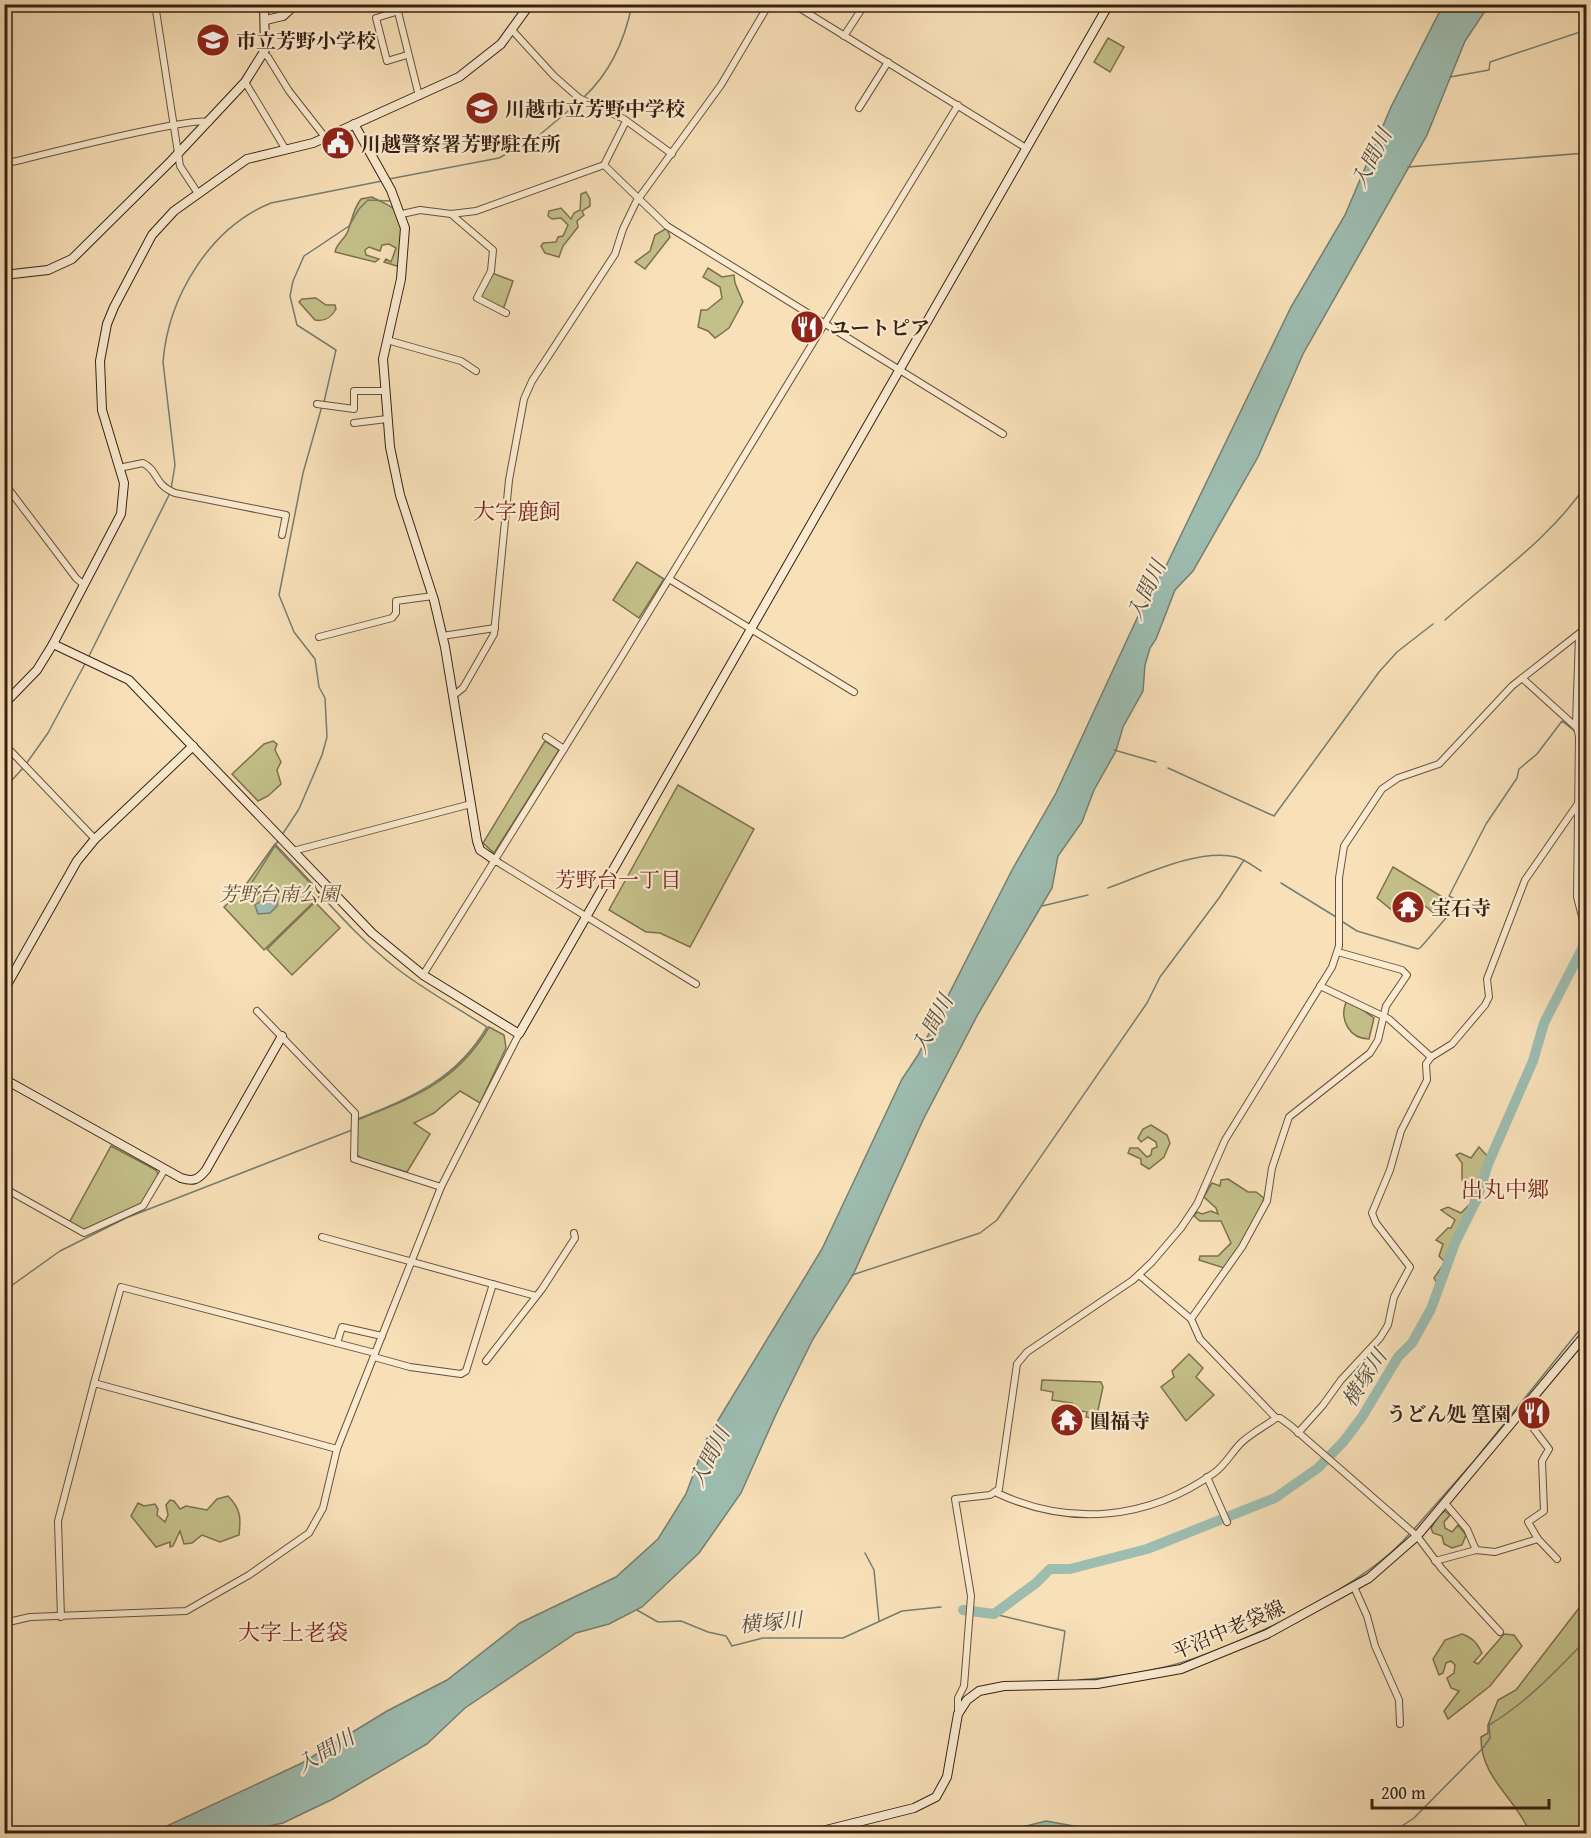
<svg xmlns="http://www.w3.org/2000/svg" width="1591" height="1838" font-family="'Gentium Book Plus','Noto Serif JP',serif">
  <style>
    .green { fill: #c4c08a; stroke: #7e704e; stroke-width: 1.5 }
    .water { fill: #9dbdb1; stroke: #757e71; stroke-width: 1.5 }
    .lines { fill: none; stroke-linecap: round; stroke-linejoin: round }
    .stream { stroke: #757e71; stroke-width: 1.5 }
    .river { stroke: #9dbdb1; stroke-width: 10 }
    .street-casing { stroke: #69503b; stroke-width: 8 }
    .secondary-casing { stroke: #392011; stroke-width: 10 }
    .street { stroke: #faebd1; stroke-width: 6 }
    .secondary { stroke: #faebd1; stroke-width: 8 }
    .labels { text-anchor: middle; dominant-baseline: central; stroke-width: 4.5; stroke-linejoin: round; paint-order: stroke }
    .poi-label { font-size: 20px; font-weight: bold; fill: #392011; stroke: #faebd1; text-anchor: start }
    .park-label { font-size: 20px; font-style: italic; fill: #635035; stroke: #faebd1 }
    .street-label { font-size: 20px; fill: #392011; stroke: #faebd1 }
    .water-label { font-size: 21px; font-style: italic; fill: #574f41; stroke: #faebd1 }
    .neighbourhood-label { font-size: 21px; fill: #7a1f14; stroke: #faebd1 }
    .quarter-label { font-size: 22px; fill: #7a1f14; stroke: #faebd1 }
  </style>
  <rect width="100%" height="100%" fill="#f8e0b8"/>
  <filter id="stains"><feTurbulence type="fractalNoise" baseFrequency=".00333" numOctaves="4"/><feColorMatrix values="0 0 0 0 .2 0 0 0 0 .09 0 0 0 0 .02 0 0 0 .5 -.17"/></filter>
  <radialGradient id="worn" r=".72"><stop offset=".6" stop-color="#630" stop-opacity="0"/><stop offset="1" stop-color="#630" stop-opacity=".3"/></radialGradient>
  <g class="green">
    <polygon points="1108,38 1124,47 1110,72 1094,62"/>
    <polygon points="586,192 590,199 590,206 582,211 584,215 577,221 578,227 563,246 559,257 545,253 541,246 543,243 556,242 558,237 563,236 568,225 561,218 552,219 548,216 549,211 561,208 571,219 574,213 580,210 581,194"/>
    <path d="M 372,197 C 380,202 390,204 396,211 C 404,220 401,255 400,267 L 384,262 L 386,259 L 391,262 L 396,248 L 389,244 L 382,245 L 380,251 L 369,247 L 365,250 L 366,255 L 379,259 L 375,262 L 335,252 C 336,244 345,239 348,231 C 352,220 353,209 361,199 Z"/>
    <polygon points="667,228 670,237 645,269 635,262 650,251 655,235"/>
    <polygon points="708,268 722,277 734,275 735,283 743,302 729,328 715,338 708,331 698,327 701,310 707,310 722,298 720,287 703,277"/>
    <polygon points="492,273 513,281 503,310 479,298"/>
    <path d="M 316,298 L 326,305 L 335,305 L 336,309 C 331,318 325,322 315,320 L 299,302 L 302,299 Z"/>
    <polygon points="637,562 664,579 639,618 613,600"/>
    <polygon points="273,741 277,744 275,750 281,762 277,770 281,784 268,796 258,801 232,774 264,744"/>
    <polygon points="545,741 559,750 494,853 483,843"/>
    <polygon points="678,785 754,829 690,947 660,933 646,932 609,910"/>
    <polygon points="275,844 322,894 264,950 224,907 242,890"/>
    <polygon points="1393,867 1449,901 1438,917 1410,893 1393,911 1377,898"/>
    <polygon points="315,902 340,928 292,975 267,949"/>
    <path d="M 1346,1002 L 1353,1003 L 1374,1018 L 1369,1039 C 1350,1039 1339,1020 1346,1002 Z"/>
    <path d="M 489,1027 L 504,1035 L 506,1048 L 480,1103 L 460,1091 L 434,1113 L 414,1123 L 430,1134 L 407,1172 L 363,1159 L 356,1154 L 357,1120 C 413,1097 456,1083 489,1027 Z"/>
    <polygon points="1151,1125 1167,1135 1170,1143 1164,1157 1149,1169 1141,1164 1141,1159 1128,1153 1130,1148 1138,1148 1147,1157 1151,1155 1152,1149 1157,1147 1156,1142 1148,1137 1141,1142 1138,1138 1143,1129"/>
    <polygon points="111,1146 156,1170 159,1176 142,1205 84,1231 69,1223"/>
    <polygon points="1479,1147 1491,1160 1486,1175 1481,1180 1475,1201 1455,1237 1453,1258 1444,1281 1438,1285 1434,1278 1445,1262 1439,1256 1443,1244 1436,1240 1448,1228 1451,1228 1455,1220 1441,1210 1448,1207 1461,1213 1470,1204 1475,1186 1462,1180 1462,1163 1456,1155 1460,1153 1471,1158"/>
    <polygon points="1228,1179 1248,1192 1256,1192 1264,1198 1256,1227 1224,1268 1199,1260 1200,1256 1218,1256 1231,1243 1221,1221 1200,1221 1194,1216 1197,1212 1202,1214 1211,1211 1218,1214 1216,1208 1204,1197 1212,1183 1220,1186 1221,1180"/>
    <polygon points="1189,1354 1203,1368 1196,1377 1214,1395 1186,1421 1161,1387 1174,1377 1172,1371"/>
    <polygon points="1042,1380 1101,1382 1103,1387 1096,1419 1086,1417 1087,1412 1070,1409 1072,1403 1052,1400 1053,1392 1041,1390"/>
    <path d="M 228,1496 C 241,1509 241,1518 239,1535 L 220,1542 L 202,1535 L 192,1543 L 184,1544 L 180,1531 L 173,1546 L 170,1547 L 170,1542 L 156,1547 L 131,1516 L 138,1503 L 144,1506 L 155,1504 L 158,1509 L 157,1515 L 165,1522 L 168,1515 L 166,1505 L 170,1500 L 174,1501 L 180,1509 L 186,1506 L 207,1510 L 217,1499 Z"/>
    <polygon points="1445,1511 1450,1515 1444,1522 1445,1528 1452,1532 1458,1525 1466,1535 1462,1545 1452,1548 1444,1544 1442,1536 1433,1533 1431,1528 1439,1515"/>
    <path d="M 1586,1599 L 1586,1833 L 1530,1833 C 1517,1799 1480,1778 1481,1737 L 1488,1733 L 1488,1725 L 1498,1700 L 1516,1690 Z"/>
    <path d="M 1462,1634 C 1473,1638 1477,1643 1482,1653 L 1474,1662 L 1478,1664 L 1504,1634 L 1514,1635 L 1522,1646 L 1490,1686 L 1448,1719 L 1444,1711 L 1459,1691 L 1451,1688 L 1447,1678 L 1454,1673 L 1455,1665 L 1451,1661 L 1446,1663 L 1443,1673 L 1439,1675 L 1433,1659 L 1445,1640 Z"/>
  </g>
  <g class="water">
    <polygon points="1443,5 1489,5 1465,41 1427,135 1303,354 1258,457 1193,571 1175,590 1156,639 1150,648 1145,665 1143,691 1123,727 1116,751 1094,790 1082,822 1058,856 1052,888 978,1014 923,1120 853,1275 813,1339 777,1412 741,1493 699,1553 642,1607 609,1624 576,1633 465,1708 427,1744 333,1799 283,1823 237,1833 152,1833 302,1763 387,1711 447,1680 520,1623 616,1577 658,1539 686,1494 706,1440 822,1249 902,1079 918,1055 1012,870 1056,793 1139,614 1166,566 1291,307 1345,215 1391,107"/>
    <polygon points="270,888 278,896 277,906 270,913 258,914 255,905 264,899 259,894"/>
    <polygon points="1046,1821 1113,1833 1117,1833 1011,1834 1010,1830"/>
  </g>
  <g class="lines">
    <g class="stream">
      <polyline points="1450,77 1489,70 1490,62 1586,30"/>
      <path d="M 583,98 C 610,73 625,40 632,4"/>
      <polyline points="1408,167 1586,153"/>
      <polyline points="389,179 499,158 537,137 580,101"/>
      <polyline points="324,402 336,350 297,325 290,296 293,281 304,256 349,226 359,209 368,200 390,201"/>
      <path d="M 171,489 L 175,465 L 163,362 C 168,298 209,228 271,203 L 382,181"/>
      <path d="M 1445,620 C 1494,576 1549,540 1586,485"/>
      <polyline points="88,658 170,493"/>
      <polyline points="1114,750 1156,762"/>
      <polyline points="26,764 48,733 86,662"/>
      <polyline points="1168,768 1274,816 1379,672 1397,652 1433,624"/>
      <polyline points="4,789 23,768"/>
      <polyline points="282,835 299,809 322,755 327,737 325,698 319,687 315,659 294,632 279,595 303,473 322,406"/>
      <path d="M 275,846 C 315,886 350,932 395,967 C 424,990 456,1007 487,1027 C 456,1080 412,1097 358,1119 L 356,1128"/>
      <polyline points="1281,883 1336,917"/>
      <path d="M 1108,888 C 1144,875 1199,848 1236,857 C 1246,860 1253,866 1261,871"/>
      <polyline points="259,894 249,887 278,841"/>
      <polyline points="1042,906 1088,895"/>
      <polyline points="1343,922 1357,931 1418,949 1421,947 1446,918 1442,916 1453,898 1449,896 1486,824 1517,778 1519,769 1537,754 1562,721 1577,733"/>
      <polyline points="852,1275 980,1233 997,1220 1147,1003 1160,977 1219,898 1244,860"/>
      <polyline points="4,1291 60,1251 126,1218 352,1130"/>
      <polyline points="1414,1529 1474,1461 1586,1322"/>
      <polyline points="865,1553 874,1570 879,1621"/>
      <polyline points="637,1610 658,1622 681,1621 708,1632 726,1636 732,1646 763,1638 843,1638 902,1611 941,1607"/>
      <polyline points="994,1614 1065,1631 1058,1680"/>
      <path d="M 1079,1680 C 1108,1678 1137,1674 1165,1667 C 1233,1650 1367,1586 1411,1532"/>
      <path d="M 1390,1834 L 1414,1818 L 1483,1748 L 1490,1738 L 1489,1725 C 1525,1704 1557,1670 1586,1640"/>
    </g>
    <polyline class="river" points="963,1610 994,1614 1036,1583 1050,1569 1070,1569 1147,1549 1275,1498 1318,1468 1344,1441 1362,1417 1398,1357 1412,1343 1431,1309 1455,1243 1477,1199 1488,1164 1533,1061 1544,1023 1586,941"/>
    <g class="street-casing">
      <g id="street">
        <polyline points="155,4 180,166 197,192"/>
        <polyline points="396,4 419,96"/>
        <polyline points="793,4 1026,148"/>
        <polyline points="399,11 376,18 387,61 407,55"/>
        <polyline points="512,30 554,76 579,98 624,119 672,154"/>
        <polyline points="844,36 865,4"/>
        <polyline points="264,54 268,57 289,91 325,137"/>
        <polyline points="245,82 286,150"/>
        <polyline points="859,108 888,62"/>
        <path d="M 4,164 C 34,157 192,116 209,122"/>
        <polyline points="604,165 667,226 1003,434"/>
        <polyline points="402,214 420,210 451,214 476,211 604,165 625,123"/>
        <polyline points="451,214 493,250 491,271 477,298 506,313"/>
        <polyline points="387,340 461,361 476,371"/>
        <polyline points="317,404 354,409 354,391 384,391"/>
        <polyline points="354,423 387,419"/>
        <path d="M 119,468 L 143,463 C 159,471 153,484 175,493 L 286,515 L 282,535"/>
        <polyline points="4,483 76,578 84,585"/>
        <polyline points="669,579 854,692"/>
        <polyline points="442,636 495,628"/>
        <polyline points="1579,636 1576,723 1579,736 1577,897 1586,932"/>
        <polyline points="319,637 392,618 396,613 396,601 433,596"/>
        <polyline points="1522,678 1586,736"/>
        <polyline points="454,695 463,688 494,634 509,480 524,399 532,381 615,254 623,229 636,202 721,85 769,4"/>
        <polyline points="546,737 564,749"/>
        <polyline points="4,744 95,839"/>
        <polyline points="293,851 471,804"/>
        <polyline points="496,861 696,984"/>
        <polyline points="1338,952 1402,970 1407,975 1386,1006 1378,1040 1370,1053 1289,1117 1272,1168 1267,1201 1242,1247 1191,1319 1200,1339 1276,1418 1280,1418 1291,1426 1417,1536 1442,1569 1500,1632"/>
        <polyline points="423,975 617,664 958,105"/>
        <polyline points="1320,986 1389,1019 1431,1057"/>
        <polyline points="257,1011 355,1113 354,1159 441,1187"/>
        <polyline points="4,1188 84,1233 143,1206 165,1169"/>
        <polyline points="322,1237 536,1296"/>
        <polyline points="1139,1275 1191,1319"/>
        <polyline points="337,1343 342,1327 382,1336"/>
        <polyline points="374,1357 410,1367 461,1374 466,1371 493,1284"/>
        <polyline points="486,1361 542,1289 575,1238 574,1233"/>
        <polyline points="94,1383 121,1287 375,1353"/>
        <polyline points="1521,1412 1549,1449 1542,1461 1544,1511 1528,1522 1538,1539 1557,1559"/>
        <polyline points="1298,1433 1323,1405 1341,1380 1380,1338 1388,1325 1394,1297 1410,1267 1376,1223 1372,1213 1390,1170 1401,1131 1427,1080 1426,1064 1431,1057 1452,1044 1485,1005 1489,997 1487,979 1525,880 1577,805"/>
        <polyline points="1207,1477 1227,1522"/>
        <path d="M 997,1493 C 1070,1527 1148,1520 1214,1473 C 1225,1465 1230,1455 1239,1445 C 1248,1435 1264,1427 1276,1418"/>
        <polyline points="1445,1503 1467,1529 1476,1550"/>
        <polyline points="1435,1561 1476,1550 1495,1552 1538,1539"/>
        <polyline points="1354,1587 1367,1616 1375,1646 1399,1700 1400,1724"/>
        <polyline points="61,1617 58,1521 94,1383 337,1449"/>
        <polyline points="4,1623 30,1617 186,1611 249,1575 309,1533 323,1508 337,1449 441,1187 519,1034"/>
        <polyline points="958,1714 958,1698 964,1686 971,1596 955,1499 990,1495 999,1489 1017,1364 1027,1352 1133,1280 1152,1262 1181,1228 1197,1204 1225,1140 1332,967 1339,946 1339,878 1344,846 1382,789 1398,778 1439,764 1512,686 1586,628"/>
      </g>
    </g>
    <g class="secondary-casing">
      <g id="secondary">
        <polyline points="266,20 283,16 296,4"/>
        <polyline points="354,124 391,190 405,228 401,279 383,359 390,447 400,495 434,600 445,647 477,841 480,850 496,861"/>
        <polyline points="4,275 48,270 72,259 171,161 245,82 265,50 264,4"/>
        <polyline points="53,644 129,680 372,933 423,975 519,1034 1109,4"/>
        <polyline points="4,704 37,670 53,644 121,514 124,483 102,410 100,361 107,324 114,307 152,235 174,211 247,159 313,143 459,77 501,44 530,4"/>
        <polyline points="4,990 77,861 95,839 193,746"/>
        <path d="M 4,1079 L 181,1178 C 193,1182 198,1180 206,1170 L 282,1036"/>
        <polyline points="810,1834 914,1808 936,1797 947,1777 958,1714 967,1700 979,1691 1004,1686 1097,1684 1181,1669 1267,1634 1369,1578 1417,1536 1586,1334"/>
      </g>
    </g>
    <use href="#street" class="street"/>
    <use href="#secondary" class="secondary"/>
  </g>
  <defs>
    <g id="school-disc" transform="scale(1.725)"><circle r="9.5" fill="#8f2418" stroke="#faebd1"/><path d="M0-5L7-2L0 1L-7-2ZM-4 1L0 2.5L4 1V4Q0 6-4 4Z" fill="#fff"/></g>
    <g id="civic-disc" transform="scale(1.725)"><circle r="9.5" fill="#8f2418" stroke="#faebd1"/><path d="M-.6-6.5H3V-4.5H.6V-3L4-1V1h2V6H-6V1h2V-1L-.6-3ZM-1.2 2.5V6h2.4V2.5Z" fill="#fff"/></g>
    <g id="restaurant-disc" transform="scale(1.725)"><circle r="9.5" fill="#8f2418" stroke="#faebd1"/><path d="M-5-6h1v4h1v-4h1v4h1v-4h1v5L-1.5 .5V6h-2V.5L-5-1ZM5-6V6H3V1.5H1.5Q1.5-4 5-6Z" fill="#fff"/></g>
    <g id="temple-disc" transform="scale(1.725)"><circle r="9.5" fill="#8f2418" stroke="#faebd1"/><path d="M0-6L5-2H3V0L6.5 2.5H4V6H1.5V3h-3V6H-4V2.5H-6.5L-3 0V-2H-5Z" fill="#fff"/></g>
  </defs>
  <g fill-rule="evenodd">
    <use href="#school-disc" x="213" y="40"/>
    <use href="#school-disc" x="482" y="108"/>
    <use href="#civic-disc" x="338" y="143"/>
    <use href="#restaurant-disc" x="807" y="327"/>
    <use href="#temple-disc" x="1408" y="907"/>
    <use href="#restaurant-disc" x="1534" y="1413"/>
    <use href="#temple-disc" x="1067" y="1420"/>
  </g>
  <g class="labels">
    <g class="poi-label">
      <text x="236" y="40">市立芳野小学校</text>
      <text x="505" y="108">川越市立芳野中学校</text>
      <text x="361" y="143">川越警察署芳野駐在所</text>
      <text x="830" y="327">ユートピア</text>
      <text x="1431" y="907">宝石寺</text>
      <text x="1511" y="1413" text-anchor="end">うどん処 篁園</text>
      <text x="1090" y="1420">圓福寺</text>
    </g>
    <g class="park-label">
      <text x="279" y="893">芳野台南公園</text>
    </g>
    <g class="street-label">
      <text transform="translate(1228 1629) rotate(-23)">平沼中老袋線</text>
    </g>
    <g class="water-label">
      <text transform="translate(1371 158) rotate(-63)">入間川</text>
      <text transform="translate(1146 590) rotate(-65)">入間川</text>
      <text transform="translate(932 1024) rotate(-62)">入間川</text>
      <text transform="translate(1364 1378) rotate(-57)">横塚川</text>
      <text transform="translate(709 1457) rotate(-63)">入間川</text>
      <text transform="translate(771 1622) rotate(-5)">横塚川</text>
      <text transform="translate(325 1751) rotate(-30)">入間川</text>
    </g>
    <g class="neighbourhood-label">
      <text x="618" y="879">芳野台一丁目</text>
    </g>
    <g class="quarter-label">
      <text x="517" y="511">大字鹿飼</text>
      <text x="1505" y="1189">出丸中郷</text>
      <text x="293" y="1632">大字上老袋</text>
    </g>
  </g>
  <rect width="1591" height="1838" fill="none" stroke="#f8e0b8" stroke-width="24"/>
  <rect x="6" y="6" width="1579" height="1826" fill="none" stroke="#392011" stroke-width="3"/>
  <rect x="12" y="12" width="1567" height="1814" fill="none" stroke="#392011" stroke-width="1.5"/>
  <path d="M1372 1799v9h177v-9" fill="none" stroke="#392011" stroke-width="3"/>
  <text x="1381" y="1799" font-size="18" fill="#392011" stroke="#faebd1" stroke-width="4.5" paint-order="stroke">200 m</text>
  <rect width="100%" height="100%" filter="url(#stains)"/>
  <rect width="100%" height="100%" fill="url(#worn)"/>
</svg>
